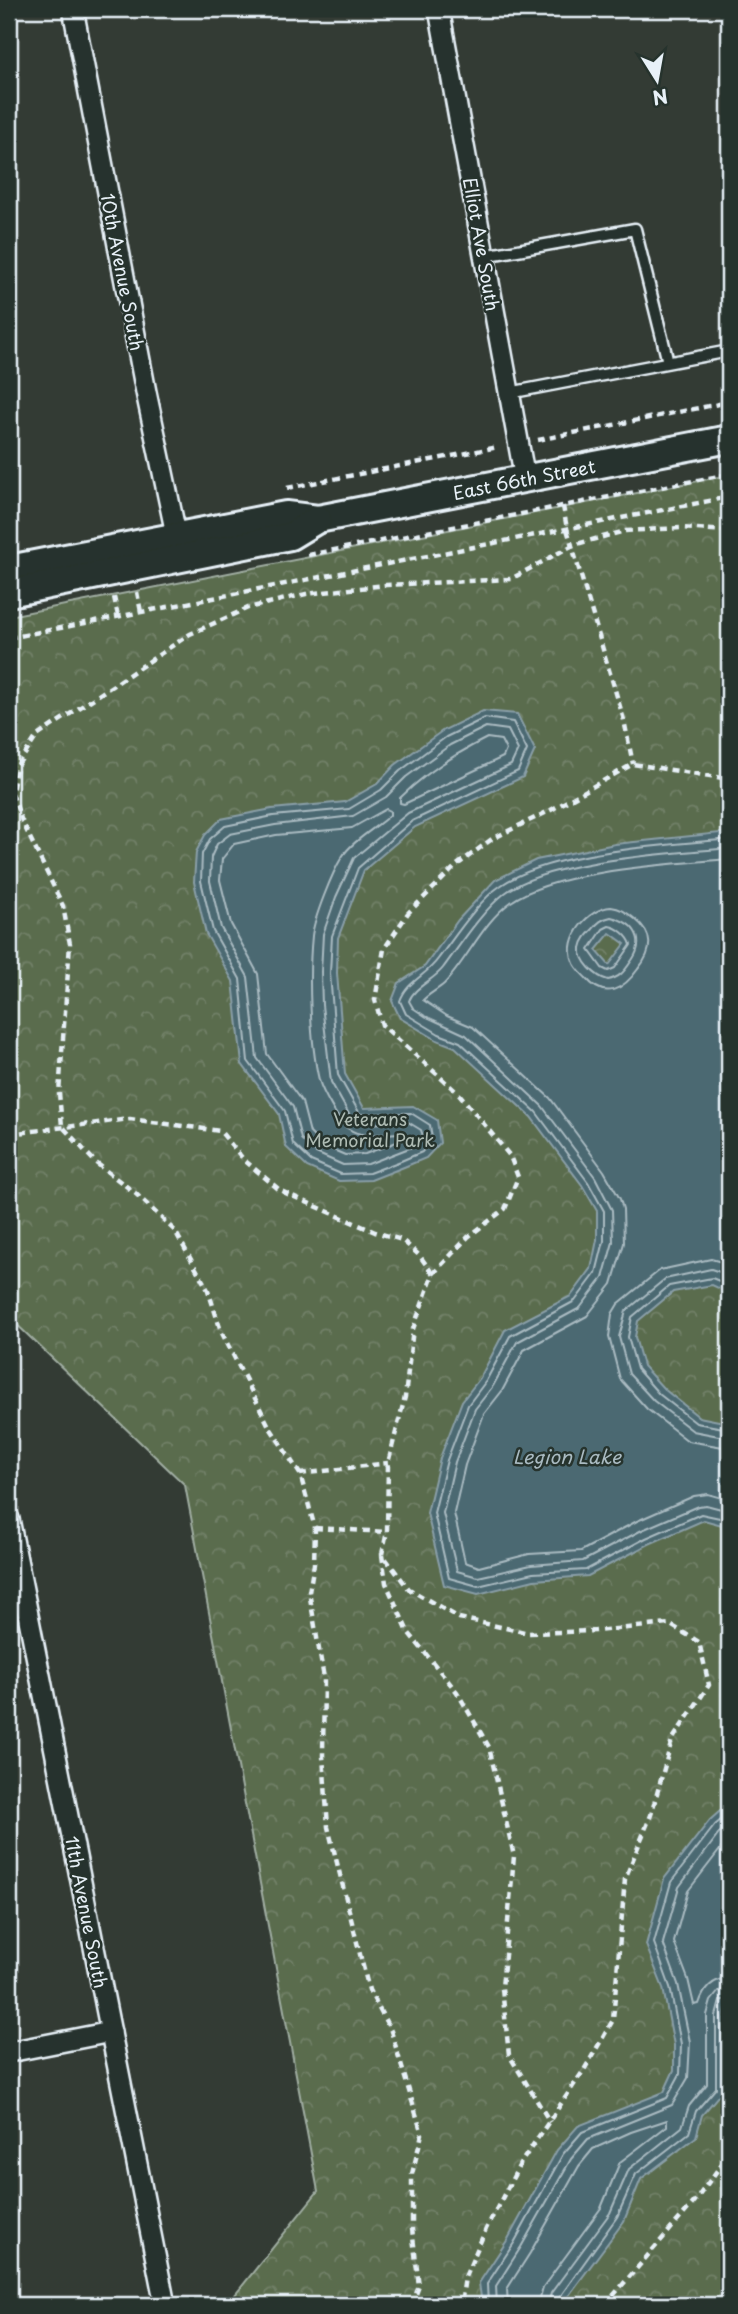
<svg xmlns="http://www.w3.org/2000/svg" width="738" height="2314" font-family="'Playpen Sans',sans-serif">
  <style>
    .park { fill: url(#park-crowns); stroke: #a1aea3; stroke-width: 2 }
    .water { fill: #4c6972; stroke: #8a9fa8; stroke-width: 2; fill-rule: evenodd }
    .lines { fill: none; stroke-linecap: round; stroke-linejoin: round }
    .shore { stroke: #aabbc2; stroke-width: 2 }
    .lane-casing { stroke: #e8f1f8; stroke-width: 15 }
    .street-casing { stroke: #e8f1f8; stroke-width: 24 }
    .secondary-casing { stroke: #e8f1f8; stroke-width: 32 }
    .path { stroke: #e8f1f8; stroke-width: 4.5; stroke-dasharray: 7 5; stroke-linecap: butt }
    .lane { stroke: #26332d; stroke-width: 10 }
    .street { stroke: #26332d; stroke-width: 19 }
    .secondary { stroke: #26332d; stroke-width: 26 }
    .labels { text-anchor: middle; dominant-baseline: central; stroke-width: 5; stroke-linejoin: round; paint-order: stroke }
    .street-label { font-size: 18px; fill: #e8f1f8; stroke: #26332d }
    .park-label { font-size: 18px; fill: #afbcb4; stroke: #26332d }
    .water-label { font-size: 19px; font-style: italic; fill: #aabbc2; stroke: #26332d }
  </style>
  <defs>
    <pattern id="park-crowns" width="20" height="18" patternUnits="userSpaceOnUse" patternTransform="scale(1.75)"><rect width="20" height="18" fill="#5a6c4e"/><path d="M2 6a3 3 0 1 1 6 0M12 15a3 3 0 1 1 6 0" fill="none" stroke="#728168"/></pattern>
  </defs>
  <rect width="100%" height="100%" fill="#333b34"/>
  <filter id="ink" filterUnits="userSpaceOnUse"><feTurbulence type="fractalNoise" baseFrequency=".0143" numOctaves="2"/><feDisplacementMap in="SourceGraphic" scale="14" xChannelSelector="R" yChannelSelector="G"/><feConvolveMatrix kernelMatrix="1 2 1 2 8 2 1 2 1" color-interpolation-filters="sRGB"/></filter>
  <g filter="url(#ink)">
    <polygon class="park" points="729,475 729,2305 227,2305 318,2191 185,1485 9,1317 9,616"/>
    <g class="water">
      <polygon points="483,711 517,714 535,750 523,777 415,827 364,870 338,938 337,973 345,1074 364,1108 413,1106 437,1120 440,1143 426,1158 404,1167 371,1180 339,1181 307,1167 286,1147 279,1114 242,1064 233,981 206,934 194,882 196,852 205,835 221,819 272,809 345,802 377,784 395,765 442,731"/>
      <path d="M 729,832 L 729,1293 L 712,1285 L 673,1292 L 638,1321 L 635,1337 L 643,1366 L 664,1389 L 699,1417 L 729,1423 L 729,1527 L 704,1520 L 649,1544 L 588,1576 L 534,1580 L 478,1594 L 444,1585 L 427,1513 L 440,1458 L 462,1401 L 480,1378 L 505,1330 L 571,1296 L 591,1269 L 597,1240 L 597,1211 L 582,1185 L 531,1117 L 455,1047 L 437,1040 L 400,1018 L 392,1001 L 399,983 L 425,966 L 458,920 L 495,880 L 536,860 L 615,844 ZM 610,933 L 625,944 L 609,965 L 596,950 Z"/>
      <path d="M 729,1803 L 729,1995 C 720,2026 721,2057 724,2089 L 702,2115 L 696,2137 L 641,2179 L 624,2221 L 564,2302 L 560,2305 L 482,2305 L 479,2283 L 508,2239 L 557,2150 L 578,2126 L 664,2092 L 674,2070 L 674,2045 L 663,1988 L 646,1945 L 664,1879 L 710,1820 Z"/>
    </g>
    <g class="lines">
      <g class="shore">
        <polygon points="485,718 513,722 527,750 518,771 412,821 358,868 332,936 330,973 338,1075 360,1114 411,1113 430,1125 432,1139 422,1152 401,1161 369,1173 341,1174 311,1161 293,1144 285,1111 248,1061 240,979 213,931 201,881 202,854 210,839 225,826 273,816 349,809 381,790 400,771 446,737"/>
        <polygon points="486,727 508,730 518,750 511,765 408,813 354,858 336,897 323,934 321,972 322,1005 331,1082 350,1116 356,1122 364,1124 408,1122 421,1130 423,1136 417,1145 368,1164 343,1165 316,1153 301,1139 293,1107 257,1058 248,977 221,928 210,881 211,857 217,844 230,834 275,825 353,816 386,797 406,777 450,745"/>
        <path d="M 487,738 L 501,740 L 506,750 L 503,757 L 404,804 L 400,803 L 400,798 C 425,773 455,754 487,738 Z"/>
        <path d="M 386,809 L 390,811 L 390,815 C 377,827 351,842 342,857 C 332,873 314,918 312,936 C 308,975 310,1042 319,1080 C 322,1091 339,1123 349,1129 C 362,1139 385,1133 401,1133 L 404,1136 L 402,1140 L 365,1154 L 345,1155 L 322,1145 L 310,1133 L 302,1102 L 267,1054 L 258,974 L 231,924 L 220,880 L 222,859 L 234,844 L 276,835 L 352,828 Z"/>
        <path d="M 729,839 C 665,846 553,850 500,886 C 479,900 454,938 438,959 C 426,976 407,981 400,1001 L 406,1014 L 439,1034 L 460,1042 L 536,1112 L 588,1182 L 604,1211 L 604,1241 L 596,1273 L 575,1301 L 510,1336 L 486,1381 L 468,1405 L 447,1460 L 434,1513 L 449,1578 L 478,1586 L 533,1573 L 586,1570 L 646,1538 L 701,1514 L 729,1520"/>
        <path d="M 729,848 C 672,854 550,859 505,893 C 482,911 460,945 443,968 C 434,980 414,987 409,1001 L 413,1008 L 425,1016 L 466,1035 L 542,1106 L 595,1177 L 612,1210 L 613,1242 L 603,1278 L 580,1308 L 517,1342 L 493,1386 L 475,1409 L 455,1462 L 443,1513 L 457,1571 L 478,1577 L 531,1565 L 583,1561 L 642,1530 L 698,1506 L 706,1505 L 729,1511"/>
        <path d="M 729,859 C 674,864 555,870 511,902 C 482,923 468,959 444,984 C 437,990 429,994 423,1000 L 447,1016 L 473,1027 L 550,1098 L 604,1171 L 620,1199 L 623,1209 L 624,1243 L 612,1284 L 587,1316 L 524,1350 L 502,1391 L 484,1414 L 465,1465 L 454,1513 L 465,1562 L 479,1567 L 529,1554 L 581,1551 L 637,1521 L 694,1496 L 708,1494 L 729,1500"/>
        <path d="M 611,907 C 621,908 627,913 635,919 C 654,934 653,951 638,969 C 624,989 605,1001 586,978 C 581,973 575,968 573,961 C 563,938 589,908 611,907 Z"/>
        <path d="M 611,917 C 636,923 647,941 630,963 C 624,972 619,978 608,980 C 596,977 579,961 581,948 C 582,940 588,934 593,929 C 598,922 602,919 611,917 Z"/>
        <path d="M 609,926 C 617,927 629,936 631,945 L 615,968 L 608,971 L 602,968 L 589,950 L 603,929 Z"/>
        <polyline points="729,1264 711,1259 660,1270 618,1304 612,1314 609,1337 620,1379 647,1409 688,1441 729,1448"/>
        <polyline points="729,1275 711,1269 665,1279 626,1311 619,1337 629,1374 654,1401 693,1431 729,1438"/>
        <polyline points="729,1285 712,1278 669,1286 632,1317 628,1337 637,1369 659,1394 696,1423 729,1429"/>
        <path d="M 729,1838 L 688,1891 L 674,1942 L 688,1979 L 694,2005 L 699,2004 C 704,1989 712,1979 729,1978"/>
        <polyline points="488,2305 487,2284 514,2243 563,2154 582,2132 667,2098 680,2074 681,2044 670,1987 654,1943 671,1882 715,1825 729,1813"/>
        <polyline points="497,2305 496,2286 521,2247 571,2159 588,2139 672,2105 688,2078 690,2042 678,1984 663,1943 679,1887 721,1831 729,1824"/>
        <polyline points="508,2305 507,2289 530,2253 579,2166 593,2149 631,2132 667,2120 667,2126 620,2162 601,2208 543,2287 538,2305"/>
        <polyline points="548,2305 551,2293 610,2213 629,2169 682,2127 689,2106 707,2084 707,2015 711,2001 719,1991 729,1989"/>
        <polyline points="557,2305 559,2298 617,2217 636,2174 689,2133 696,2111 716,2088 716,2016 720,2001 729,1998"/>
      </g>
      <g class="lane-casing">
        <g id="lane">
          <polyline points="484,256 635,229 668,362"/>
          <polyline points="509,393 729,351"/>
        </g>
      </g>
      <g class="street-casing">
        <g id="street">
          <polyline points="73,9 146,392 176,534"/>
          <polyline points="439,9 525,479"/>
          <polyline points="9,1519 165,2305"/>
          <polyline points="9,2052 111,2032"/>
        </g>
      </g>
      <g class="secondary-casing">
        <g id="secondary">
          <polyline points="9,569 286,515 318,519 729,439"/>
          <polyline points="9,593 290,536 318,519"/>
        </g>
      </g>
      <g class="path">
        <polyline points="538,440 729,402"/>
        <polyline points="287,488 498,447"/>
        <polyline points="563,506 567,529 624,720 633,764"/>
        <polyline points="308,555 729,474"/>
        <polyline points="137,592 141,612"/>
        <polyline points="114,597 118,616"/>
        <polyline points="9,638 729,497"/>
        <polyline points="9,1134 130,1119 220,1131 244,1160 281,1191 375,1232 402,1240 419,1255 433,1274 413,1329 405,1397 388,1463 387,1532 382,1554 409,1589 459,1618 529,1633 595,1631 669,1624 699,1642 709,1685 672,1740 651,1815 625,1879 613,2020 584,2070 520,2164 486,2229 465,2277 461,2305"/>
        <polyline points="433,1274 468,1237 505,1209 518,1177 510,1156 460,1095 382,1025 375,1000 384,949 408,913 457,865 492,839 551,810 633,764 723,778 729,776"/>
        <polyline points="300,1474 388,1463"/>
        <polyline points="315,1528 387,1532"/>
        <polyline points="382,1555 386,1583 408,1632 457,1692 489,1747 514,1856 502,1988 509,2055 550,2122"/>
        <polyline points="412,2305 419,2286 412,2229 412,2174 422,2134 391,2031 369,1990 328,1827 323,1756 324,1678 309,1592 314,1564 315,1528 300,1474 269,1426 221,1331 208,1290 175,1231 135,1193 96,1163 62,1126 59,1093 70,944 63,906 21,819 12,793 17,766 37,736 190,634 248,608 306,594 386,585 511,579 573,545 625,531 681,528 729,531"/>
        <polyline points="605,2305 695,2201 729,2154"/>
      </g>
      <use href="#lane" class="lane"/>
      <use href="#street" class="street"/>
      <use href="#secondary" class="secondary"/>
    </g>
  </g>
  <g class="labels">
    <g class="street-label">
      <text transform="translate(482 244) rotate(80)">Elliot Ave South</text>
      <text transform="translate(123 272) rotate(79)">10th Avenue South</text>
      <text transform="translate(524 479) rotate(-11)">East 66th Street</text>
      <text transform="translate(87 1912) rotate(79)">11th Avenue South</text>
    </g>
    <g class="park-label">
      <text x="370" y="1118">Veterans<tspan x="370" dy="21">Memorial Park</tspan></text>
    </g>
    <g class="water-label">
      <text x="567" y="1456">Legion Lake</text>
    </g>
  </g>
  <rect width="738" height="2314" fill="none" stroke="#26332d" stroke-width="35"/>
  <rect x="18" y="18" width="703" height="2279" fill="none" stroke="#e8f1f8" stroke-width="2.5" filter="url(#ink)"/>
  <g transform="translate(657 80) rotate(169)" stroke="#26332d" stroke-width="5" paint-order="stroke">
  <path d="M0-5L12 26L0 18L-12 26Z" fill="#e8f1f8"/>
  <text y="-10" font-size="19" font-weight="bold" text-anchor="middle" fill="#e8f1f8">N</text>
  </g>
</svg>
